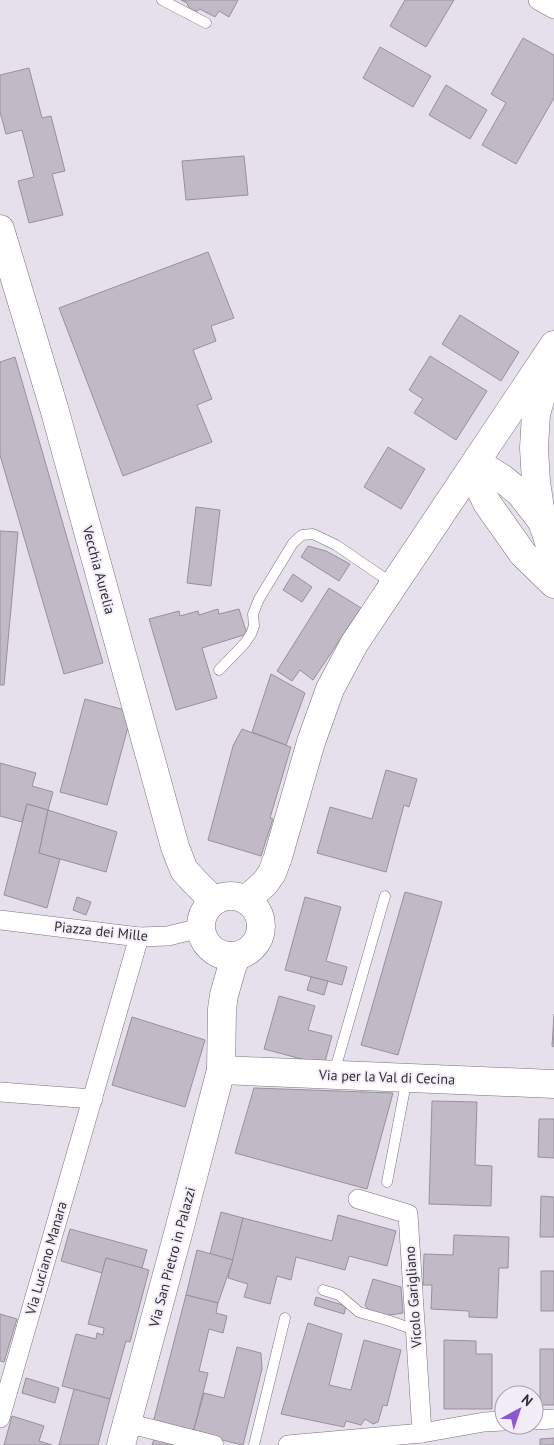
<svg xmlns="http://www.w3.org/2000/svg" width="554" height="1445" font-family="'PT Sans',sans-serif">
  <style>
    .building { fill: #c1bac6; stroke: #97919c }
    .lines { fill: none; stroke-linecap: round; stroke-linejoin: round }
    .lane-casing { stroke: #78727d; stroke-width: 11 }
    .street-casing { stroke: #78727d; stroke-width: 20 }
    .secondary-casing { stroke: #78727d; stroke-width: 29 }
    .lane { stroke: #fff; stroke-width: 10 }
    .street { stroke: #fff; stroke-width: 19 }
    .secondary { stroke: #fff; stroke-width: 28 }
    .labels { text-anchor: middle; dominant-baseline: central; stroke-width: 4; stroke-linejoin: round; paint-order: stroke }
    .street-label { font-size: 14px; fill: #302e33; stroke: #f3edf9 }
  </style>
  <rect width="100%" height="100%" fill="#e6e0ec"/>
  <g class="building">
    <polygon points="181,0 238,0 229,17 219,11 215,17 200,9 197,11 192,10 188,6 187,3"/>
    <polygon points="405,0 454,0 426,47 390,26"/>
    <polygon points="523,38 554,55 554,98 516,164 482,145 506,103 491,94"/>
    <polygon points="380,47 431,76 413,107 363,78"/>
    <polygon points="29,68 42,118 51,116 65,171 52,174 63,215 29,223 18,181 34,177 22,130 6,134 0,112 0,75"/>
    <polygon points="446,85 487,110 470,139 429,115"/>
    <polygon points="244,156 248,195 186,200 182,161"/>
    <polygon points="208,252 234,318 211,326 216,341 193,350 212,399 197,405 212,442 123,476 59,308"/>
    <polygon points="460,315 519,352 501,381 442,344"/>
    <polygon points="430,356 487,391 456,440 414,413 423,399 409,390"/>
    <polygon points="15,357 103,663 64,674 0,455 0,362"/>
    <polygon points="388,447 425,469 401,509 364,487"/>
    <polygon points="196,507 220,510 211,586 187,583"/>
    <polygon points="0,531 18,532 4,685 0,685"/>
    <polygon points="308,546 326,551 350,564 339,581 301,557"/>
    <polygon points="293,574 312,587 302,602 283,590"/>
    <polygon points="329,588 361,608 313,680 300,670 292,681 277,671"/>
    <polygon points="218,609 219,614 239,609 247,634 202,648 217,698 176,710 149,619 179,611 180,616 198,611 199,615"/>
    <polygon points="271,674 305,693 286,745 252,732"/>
    <polygon points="85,699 132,712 107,805 60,792"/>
    <polygon points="242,729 291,747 270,818 273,819 261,856 208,840 233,746"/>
    <polygon points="0,763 36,773 32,786 53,792 48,810 27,804 22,822 0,816"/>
    <polygon points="386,770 417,779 409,807 404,805 386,872 317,853 330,807 372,819"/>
    <polygon points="27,804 48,810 39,853 60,859 47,908 4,895"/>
    <polygon points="48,810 117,832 106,872 39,853"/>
    <polygon points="405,892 442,902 398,1055 361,1045"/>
    <polygon points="77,897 91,902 86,915 73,910"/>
    <polygon points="305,897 341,907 326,961 347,967 342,985 285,970"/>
    <polygon points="311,977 328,981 324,995 307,990"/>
    <polygon points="279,996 315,1006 308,1030 332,1036 324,1065 264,1049"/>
    <polygon points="554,1014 554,1047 552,1046"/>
    <polygon points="132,1017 205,1040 185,1107 112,1085"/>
    <polygon points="254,1088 393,1093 367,1189 235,1153"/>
    <polygon points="432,1101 477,1102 475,1165 492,1166 491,1206 429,1204"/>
    <polygon points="539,1119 554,1119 554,1158 538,1157"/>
    <polygon points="541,1196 554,1197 554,1237 540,1237"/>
    <polygon points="221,1212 243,1218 233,1260 210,1254"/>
    <polygon points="338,1215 396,1231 387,1266 349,1256 345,1270 296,1257 291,1280 277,1276 270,1304 244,1297 248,1284 228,1278 243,1218 332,1241"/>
    <polygon points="70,1229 147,1250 142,1268 106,1258 102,1273 61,1261"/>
    <polygon points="454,1235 509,1237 508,1268 499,1268 497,1318 469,1317 469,1311 431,1309 432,1285 423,1285 424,1254 453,1255"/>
    <polygon points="197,1250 233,1260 218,1303 186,1295"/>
    <polygon points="106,1258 149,1270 130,1342 126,1341 110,1399 62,1386 76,1334 96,1339 97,1333 103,1335 104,1328 88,1324"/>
    <rect x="541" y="1271" width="13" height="40"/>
    <polygon points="373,1279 401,1287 403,1313 383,1316 370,1312 365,1305"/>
    <polygon points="186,1295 218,1303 216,1313 227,1316 223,1333 209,1329 199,1371 208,1373 193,1433 153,1423"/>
    <polygon points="316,1297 346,1306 344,1314 314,1305"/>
    <polygon points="0,1314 17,1319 4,1362 0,1361"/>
    <polygon points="308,1323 342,1334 329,1385 351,1390 364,1340 401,1350 387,1406 383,1405 378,1422 373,1424 365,1419 361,1425 346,1421 344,1427 281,1414"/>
    <polygon points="444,1340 476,1341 476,1354 492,1354 492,1409 444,1409"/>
    <polygon points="237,1347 261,1353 262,1369 243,1445 193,1433 204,1393 224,1398"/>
    <rect x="540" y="1349" width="14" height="56"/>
    <polygon points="26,1378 59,1388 55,1403 22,1393"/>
    <polygon points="74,1389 110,1399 98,1445 59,1445"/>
    <polygon points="12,1416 44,1426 39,1441 52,1445 4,1445"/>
    <polygon points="155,1436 183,1445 152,1445"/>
    <polygon points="554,1438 554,1445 540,1445 540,1439"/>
  </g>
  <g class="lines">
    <g class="lane-casing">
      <g id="lane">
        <polyline points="162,0 206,23"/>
        <polyline points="219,670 245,643 251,634 254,626 253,614 259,599 293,543 302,535 313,534 336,545 393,584"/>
        <polyline points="334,1073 385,896"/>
        <polyline points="387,1182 407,1078"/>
        <polyline points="323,1290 339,1295 359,1312 390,1321 415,1330"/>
        <polyline points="254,1445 285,1318"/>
      </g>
    </g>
    <g class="street-casing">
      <g id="street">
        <polyline points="538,0 554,9"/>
        <polyline points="0,920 139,937 168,936 188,931 201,931"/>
        <polyline points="0,1092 93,1099"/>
        <polyline points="358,1199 408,1214 422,1433"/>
        <polyline points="0,1418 139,937"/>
        <polyline points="534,1420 554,1419"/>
        <polyline points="127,1423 214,1445"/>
        <polyline points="288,1445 422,1433 484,1422 504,1421"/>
      </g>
    </g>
    <g class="secondary-casing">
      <g id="secondary">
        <polyline points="0,229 54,408 175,847 184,870 195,882 214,901"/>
        <polyline points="550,366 536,414 534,448 536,482 542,521 554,557"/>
        <polyline points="476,462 503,479 520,493 541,520"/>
        <polyline points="471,470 487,503 523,554 554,584"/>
        <circle cx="231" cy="926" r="30"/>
        <polyline points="246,900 265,883 272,873 278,857 311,742 330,689 354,644 554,345"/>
        <polyline points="221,1070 554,1084"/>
        <polyline points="121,1445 179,1230 221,1070 222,1009 224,995 232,967 237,956"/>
      </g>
    </g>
    <use href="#lane" class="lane"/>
    <use href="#street" class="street"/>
    <use href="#secondary" class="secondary"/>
  </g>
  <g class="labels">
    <g class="street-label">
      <text transform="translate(99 570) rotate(75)">Vecchia Aurelia</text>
      <text transform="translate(101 931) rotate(6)">Piazza dei Mille</text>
      <text transform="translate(387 1077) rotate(2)">Via per la Val di Cecina</text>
      <text transform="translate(172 1257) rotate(-75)">Via San Pietro in Palazzi</text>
      <text transform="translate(46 1258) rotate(-74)">Via Luciano Manara</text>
      <text transform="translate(413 1297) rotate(-94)">Vicolo Garigliano</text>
    </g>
  </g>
  <g transform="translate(519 1410) rotate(40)"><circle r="24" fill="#f3edf9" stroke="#a5a1aa"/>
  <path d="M0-4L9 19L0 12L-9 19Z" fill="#8c58d1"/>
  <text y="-8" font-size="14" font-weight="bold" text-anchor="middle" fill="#302e33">N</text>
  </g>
</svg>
